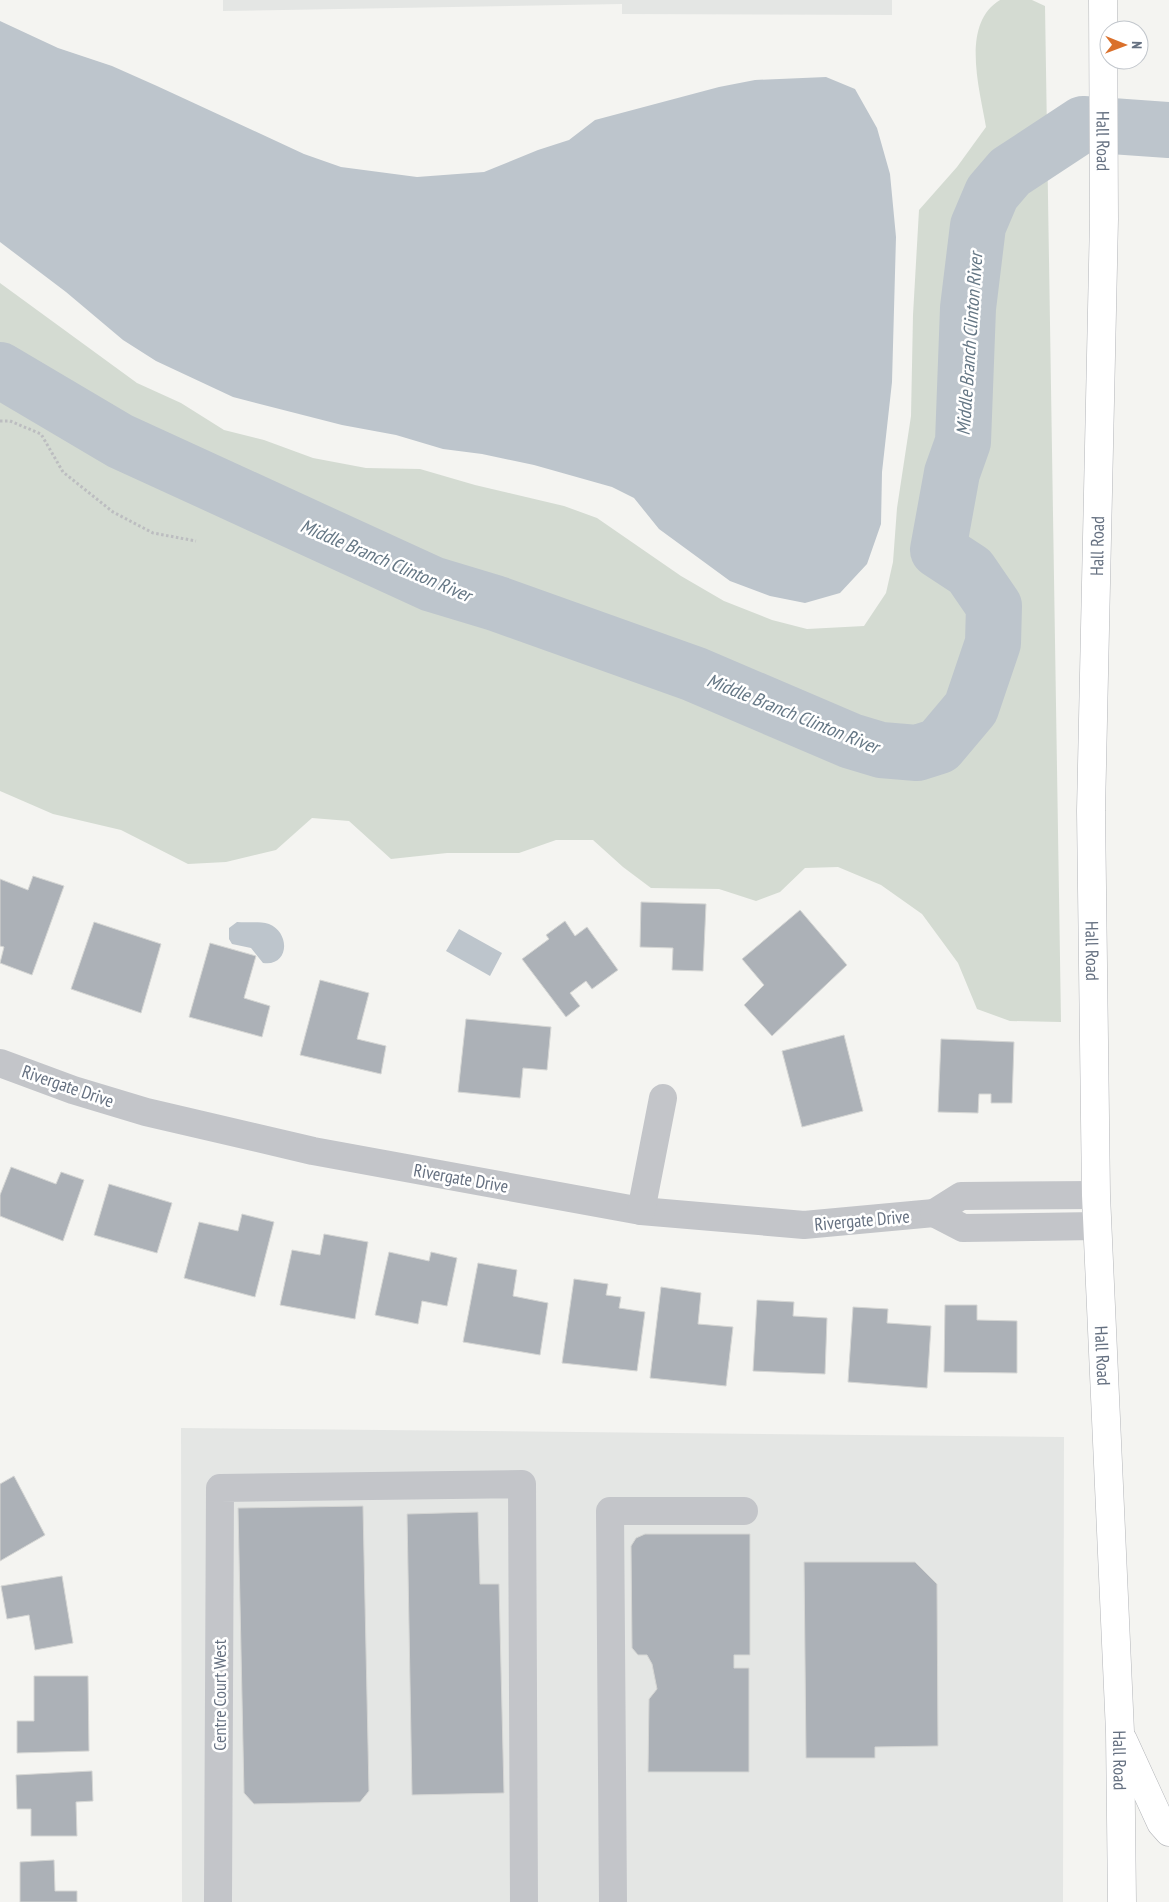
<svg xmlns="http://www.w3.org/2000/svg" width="1169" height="1902" font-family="'PT Sans Narrow',sans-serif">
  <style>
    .built { fill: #e4e6e4 }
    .green { fill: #d4dbd2 }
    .water { fill: #bdc5cc }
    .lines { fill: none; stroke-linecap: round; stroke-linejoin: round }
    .river { stroke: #bdc5cc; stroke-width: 56 }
    .building { fill: #acb1b7; stroke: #d5d6d4 }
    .highway-casing { stroke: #b3b5b9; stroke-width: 29 }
    .path { stroke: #bcbdc0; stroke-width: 3; stroke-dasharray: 2.5 2.5; stroke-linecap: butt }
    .minor { stroke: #c3c5c9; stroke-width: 28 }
    .highway { stroke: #fff; stroke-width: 28 }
    .labels { text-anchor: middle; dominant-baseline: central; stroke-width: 5; stroke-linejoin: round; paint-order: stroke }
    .street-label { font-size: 18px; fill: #657080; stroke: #fff }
    .water-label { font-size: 19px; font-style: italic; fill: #657785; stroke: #fff }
  </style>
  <rect width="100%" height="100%" fill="#f4f4f1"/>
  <g class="built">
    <polygon points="223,0 892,0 892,15 622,14 622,4 223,11"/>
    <polygon points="181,1428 1064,1437 1063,1902 182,1902"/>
  </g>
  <path class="green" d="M 1000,0 L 1032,0 L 1045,6 L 1061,1022 L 1010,1021 L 977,1009 L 958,963 L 922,914 L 881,885 L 838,867 L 805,868 L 780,892 L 756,901 L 719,889 L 651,888 L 623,867 L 593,840 L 556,840 L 519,853 L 447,853 L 391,859 L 349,821 L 312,818 L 276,850 L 226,862 L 188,864 L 121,830 L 53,814 L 0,791 L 0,283 L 137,383 L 181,403 L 224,430 L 264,440 L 313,458 L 366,468 L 420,469 L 475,485 L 564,506 L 597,518 L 681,576 L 724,601 L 772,620 L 807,629 L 864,626 L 886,593 L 893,562 L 897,508 L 911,416 L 913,315 L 919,210 L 957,167 L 986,127 C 980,90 960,24 1000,0 Z"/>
  <g class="water">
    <polygon points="0,21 58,48 112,66 157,86 304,154 341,167 417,177 484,172 538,150 569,140 595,120 719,87 755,80 826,77 855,89 877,128 890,174 896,237 892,382 882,472 881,524 867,564 840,593 805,603 770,596 730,581 659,529 634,498 612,487 534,465 482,454 443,449 396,435 342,425 233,397 156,361 123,340 66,292 0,242"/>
    <path d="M 237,922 C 248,923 259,921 269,924 C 291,933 289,967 263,963 L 251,948 L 232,944 L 229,939 L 229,928 Z"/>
    <polygon points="459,929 502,953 490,976 446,951"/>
  </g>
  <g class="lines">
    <polyline class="river" points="0,370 120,441 432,584 495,603 694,674 851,741 881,750 917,753 939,746 971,708 993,643 994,606 970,571 938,550 952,473 963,442 968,308 978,226 992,193 1010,172 1083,124 1169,130"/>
  </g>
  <g class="building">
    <polygon points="33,876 64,886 32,975 0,963 4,947 0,946 0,879 28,890"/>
    <polygon points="641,902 706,904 703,971 672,970 673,948 640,947"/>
    <polygon points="800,910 847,965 772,1036 744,1005 764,985 742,959"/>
    <polygon points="565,921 575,936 587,927 618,970 592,989 586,981 570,993 580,1006 566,1017 522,959 549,939 546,935"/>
    <polygon points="94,922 161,944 141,1013 71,989"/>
    <polygon points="210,943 256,956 244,998 270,1006 262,1037 189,1017"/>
    <polygon points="320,980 369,993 357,1039 386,1046 381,1074 300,1055"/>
    <polygon points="466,1019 551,1027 547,1070 523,1068 520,1098 458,1092"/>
    <polygon points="844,1035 863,1111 802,1127 782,1051"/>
    <polygon points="941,1039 1014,1042 1012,1103 991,1103 991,1094 979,1094 978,1113 938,1112"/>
    <polygon points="11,1167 56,1184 61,1172 84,1180 63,1241 0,1216 0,1195"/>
    <polygon points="109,1184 172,1203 157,1253 94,1235"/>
    <polygon points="242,1214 274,1222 255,1297 184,1278 199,1222 238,1231"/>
    <polygon points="324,1234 368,1242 355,1319 280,1305 292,1250 320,1255"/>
    <polygon points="389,1252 429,1261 431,1252 457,1258 447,1306 422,1301 418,1324 375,1315"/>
    <polygon points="478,1263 517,1270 513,1296 548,1303 540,1355 463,1342"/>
    <polygon points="574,1279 608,1284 606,1295 621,1297 619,1308 645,1312 637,1371 562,1363"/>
    <polygon points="661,1287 701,1293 698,1324 733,1327 726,1386 650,1378"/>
    <polygon points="757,1300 794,1302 793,1316 827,1318 825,1374 753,1371"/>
    <polygon points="945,1305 977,1305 977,1320 1017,1321 1017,1373 944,1372"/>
    <polygon points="853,1307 888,1309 887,1323 931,1326 927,1388 848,1382"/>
    <polygon points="14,1476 45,1535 0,1561 0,1484"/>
    <polygon points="363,1506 369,1791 360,1802 254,1804 244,1793 238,1508"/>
    <polygon points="478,1512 480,1584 499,1584 504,1793 412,1795 407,1514"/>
    <polygon points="645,1534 750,1534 750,1655 734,1655 734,1668 749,1668 749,1772 648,1772 649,1699 657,1689 652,1664 647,1655 638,1655 632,1648 631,1546 636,1538"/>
    <polygon points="804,1562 915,1562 937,1584 938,1746 875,1747 875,1758 806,1758"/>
    <polygon points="62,1576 73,1643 35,1650 29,1615 7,1619 1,1586"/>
    <polygon points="34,1676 88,1676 89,1751 17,1753 17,1721 34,1721"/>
    <polygon points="92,1771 93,1801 76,1802 77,1836 31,1836 31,1809 17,1809 16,1775"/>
    <polygon points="54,1860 55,1891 77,1891 77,1902 20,1902 20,1862"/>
  </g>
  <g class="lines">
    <g class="highway-casing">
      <g id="highway">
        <path id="s1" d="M 1103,0 L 1104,219 L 1091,811 L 1096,1195 L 1120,1732 L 1122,1902"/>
        <polyline points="1123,1740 1161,1823 1169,1832"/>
      </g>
    </g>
    <polyline class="path" points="0,421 10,421 41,434 63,472 113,512 153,533 196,541"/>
    <g class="minor">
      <polyline points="0,1063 73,1090 146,1112 313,1151 641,1211 804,1225 934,1213"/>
      <polyline points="1096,1195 961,1196 934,1213 963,1228 1097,1226"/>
      <polyline points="641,1211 663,1098"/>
      <polyline points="218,1902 220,1488 522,1484 524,1902"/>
      <polyline points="613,1902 610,1511 744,1511"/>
    </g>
    <use href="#highway" class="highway"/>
  </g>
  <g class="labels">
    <g class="street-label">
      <text stroke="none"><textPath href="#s1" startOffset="141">Hall Road</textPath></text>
      <text transform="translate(1097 546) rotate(-89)">Hall Road</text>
      <text stroke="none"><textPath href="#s1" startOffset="951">Hall Road</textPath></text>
      <text transform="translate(68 1086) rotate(19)">Rivergate Drive</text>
      <text transform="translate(461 1178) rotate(10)">Rivergate Drive</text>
      <text transform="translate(862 1220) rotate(-5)">Rivergate Drive</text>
      <text stroke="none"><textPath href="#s1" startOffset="1356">Hall Road</textPath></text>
      <text transform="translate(219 1695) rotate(-90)">Centre Court West</text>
      <text stroke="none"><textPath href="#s1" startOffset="1761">Hall Road</textPath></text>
    </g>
    <g class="water-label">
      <text transform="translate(969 344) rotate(-86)">Middle Branch Clinton River</text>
      <text transform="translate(386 560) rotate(23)">Middle Branch Clinton River</text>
      <text transform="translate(793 713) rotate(22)">Middle Branch Clinton River</text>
    </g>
  </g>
  <g transform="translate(1124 45) rotate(91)"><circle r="24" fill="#ffffff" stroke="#c1c6cc"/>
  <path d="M0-4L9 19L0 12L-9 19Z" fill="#da702b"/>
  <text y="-8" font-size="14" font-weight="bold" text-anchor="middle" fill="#657080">N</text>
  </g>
</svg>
